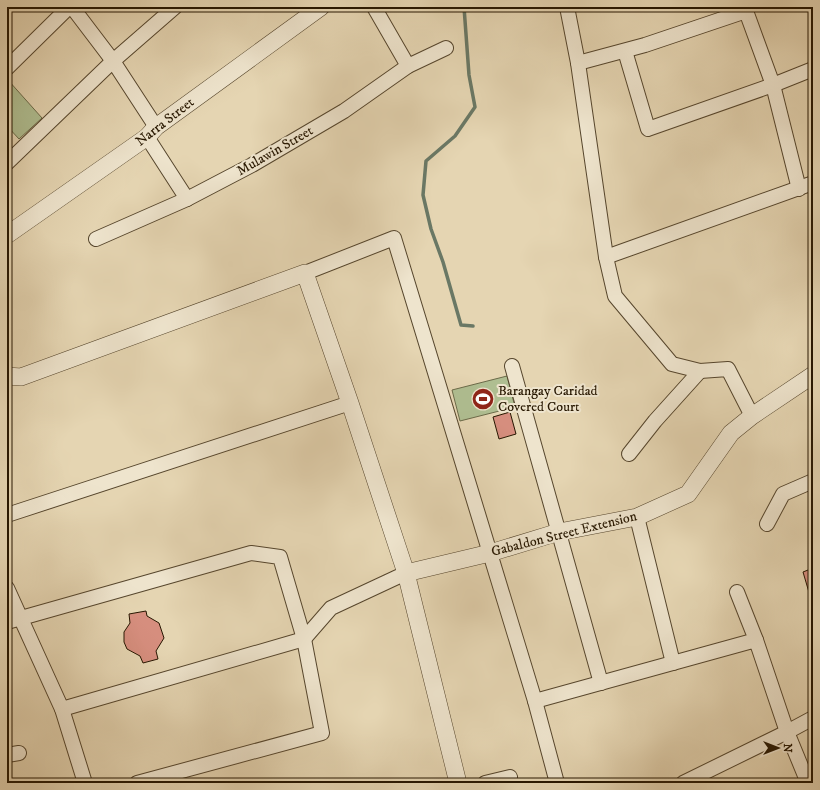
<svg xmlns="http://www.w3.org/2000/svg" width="820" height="790" font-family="'IM FELL DW Pica',serif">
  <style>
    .green { fill: #afbe91; stroke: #6b6a49 }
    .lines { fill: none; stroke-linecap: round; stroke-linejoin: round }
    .stream { stroke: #6a7865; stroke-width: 3.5 }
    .building { fill: #d68e7e; stroke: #271701 }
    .minor-casing { stroke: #56462d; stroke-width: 16 }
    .tertiary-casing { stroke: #56462d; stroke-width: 18 }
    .minor { stroke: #eee4cd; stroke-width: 14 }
    .tertiary { stroke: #eee4cd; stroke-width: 17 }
    .labels { text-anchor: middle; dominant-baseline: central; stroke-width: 4; stroke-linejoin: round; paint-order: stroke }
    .street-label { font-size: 14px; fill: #271701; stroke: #eee4cd }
    .poi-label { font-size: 14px; fill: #271701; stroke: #eee4cd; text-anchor: start }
  </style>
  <rect width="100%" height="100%" fill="#e5d5b2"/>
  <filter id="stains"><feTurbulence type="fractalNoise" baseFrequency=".005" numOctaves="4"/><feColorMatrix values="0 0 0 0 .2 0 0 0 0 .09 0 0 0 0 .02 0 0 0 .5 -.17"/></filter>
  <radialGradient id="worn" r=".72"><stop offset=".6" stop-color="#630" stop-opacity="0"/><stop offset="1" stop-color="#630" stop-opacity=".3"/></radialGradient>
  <g class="green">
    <polygon points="8,80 42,118 19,139 7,126"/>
    <polygon points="507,376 515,407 460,421 452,390"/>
  </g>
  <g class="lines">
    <polyline class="stream" points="464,7 469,75 475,107 455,136 426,161 423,195 431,229 443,262 461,325 473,326"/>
  </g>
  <g class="building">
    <polygon points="510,412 516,434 499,439 493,417"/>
    <polygon points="813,568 813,606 803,572"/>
    <polygon points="146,611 147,616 159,623 164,638 156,651 158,659 143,663 140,656 127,649 124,642 124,632 130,623 129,614"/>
  </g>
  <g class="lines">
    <g class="minor-casing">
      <g id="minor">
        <polyline points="72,7 113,61 156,127"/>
        <polyline points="374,7 408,66"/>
        <polyline points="567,7 578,63 606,257 615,296 672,364 700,371 728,369 752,416"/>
        <polyline points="625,51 648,129 773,85 813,69"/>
        <polyline points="578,63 645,45 746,11 773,85 799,189"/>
        <polyline points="7,68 69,7"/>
        <polyline points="147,137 187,199"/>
        <polyline points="7,163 113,61 175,7"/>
        <polyline points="96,239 187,199 252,165 344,111 408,66 446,48"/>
        <polyline points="606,257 813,183"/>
        <polyline points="305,273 394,238 535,701 557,783"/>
        <polyline points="512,366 601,683"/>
        <polyline points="629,454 655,421 700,371"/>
        <polyline points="7,515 350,403"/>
        <polyline points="637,517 673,663"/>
        <polyline points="767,524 783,494 813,481"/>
        <polyline points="7,588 62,709 85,783"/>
        <polyline points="737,592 756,640"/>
        <polyline points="7,622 251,553 280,557 304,639 322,733 137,783"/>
        <polyline points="535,701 756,640 787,732 808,783"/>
        <polyline points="62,709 304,639 331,608 406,573"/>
        <polyline points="7,755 19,753"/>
        <polyline points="485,783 510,777"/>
        <polyline points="683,783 787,732 813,718"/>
      </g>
    </g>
    <g class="tertiary-casing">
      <g id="tertiary">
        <polyline points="7,235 147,137 156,127 321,7"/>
        <polyline points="7,376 21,377 305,273 350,403 406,573 458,783"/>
        <polyline points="406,573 490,553 559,532 637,517 688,494 731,433 752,416 813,375"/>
      </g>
    </g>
    <use href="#minor" class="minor"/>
    <use href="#tertiary" class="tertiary"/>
  </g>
  <defs>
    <g id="stadium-disc" transform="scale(1.15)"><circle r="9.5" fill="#8f2418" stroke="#eee4cd"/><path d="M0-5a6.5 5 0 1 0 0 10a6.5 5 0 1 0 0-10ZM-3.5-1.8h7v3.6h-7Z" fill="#fff"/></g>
  </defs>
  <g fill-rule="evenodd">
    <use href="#stadium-disc" x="483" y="399"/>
  </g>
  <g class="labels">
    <g class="street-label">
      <text transform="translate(165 122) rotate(-38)">Narra Street</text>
      <text transform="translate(275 151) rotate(-30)">Mulawin Street</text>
      <text transform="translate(564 534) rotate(-14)">Gabaldon Street Extension</text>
    </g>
    <g class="poi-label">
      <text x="498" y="391">Barangay Caridad<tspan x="498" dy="16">Covered Court</tspan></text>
    </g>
  </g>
  <rect width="820" height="790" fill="none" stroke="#e5d5b2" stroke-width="24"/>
  <rect x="8" y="8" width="804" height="774" fill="none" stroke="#271701" stroke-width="2"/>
  <rect x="12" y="12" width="796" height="766" fill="none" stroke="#271701"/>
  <g transform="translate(778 748) rotate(90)" stroke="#eee4cd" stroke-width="3" paint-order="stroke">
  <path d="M0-3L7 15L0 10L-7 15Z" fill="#271701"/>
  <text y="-6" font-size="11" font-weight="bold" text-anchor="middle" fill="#271701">N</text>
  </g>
  <rect width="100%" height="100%" filter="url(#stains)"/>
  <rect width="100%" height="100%" fill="url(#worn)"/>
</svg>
